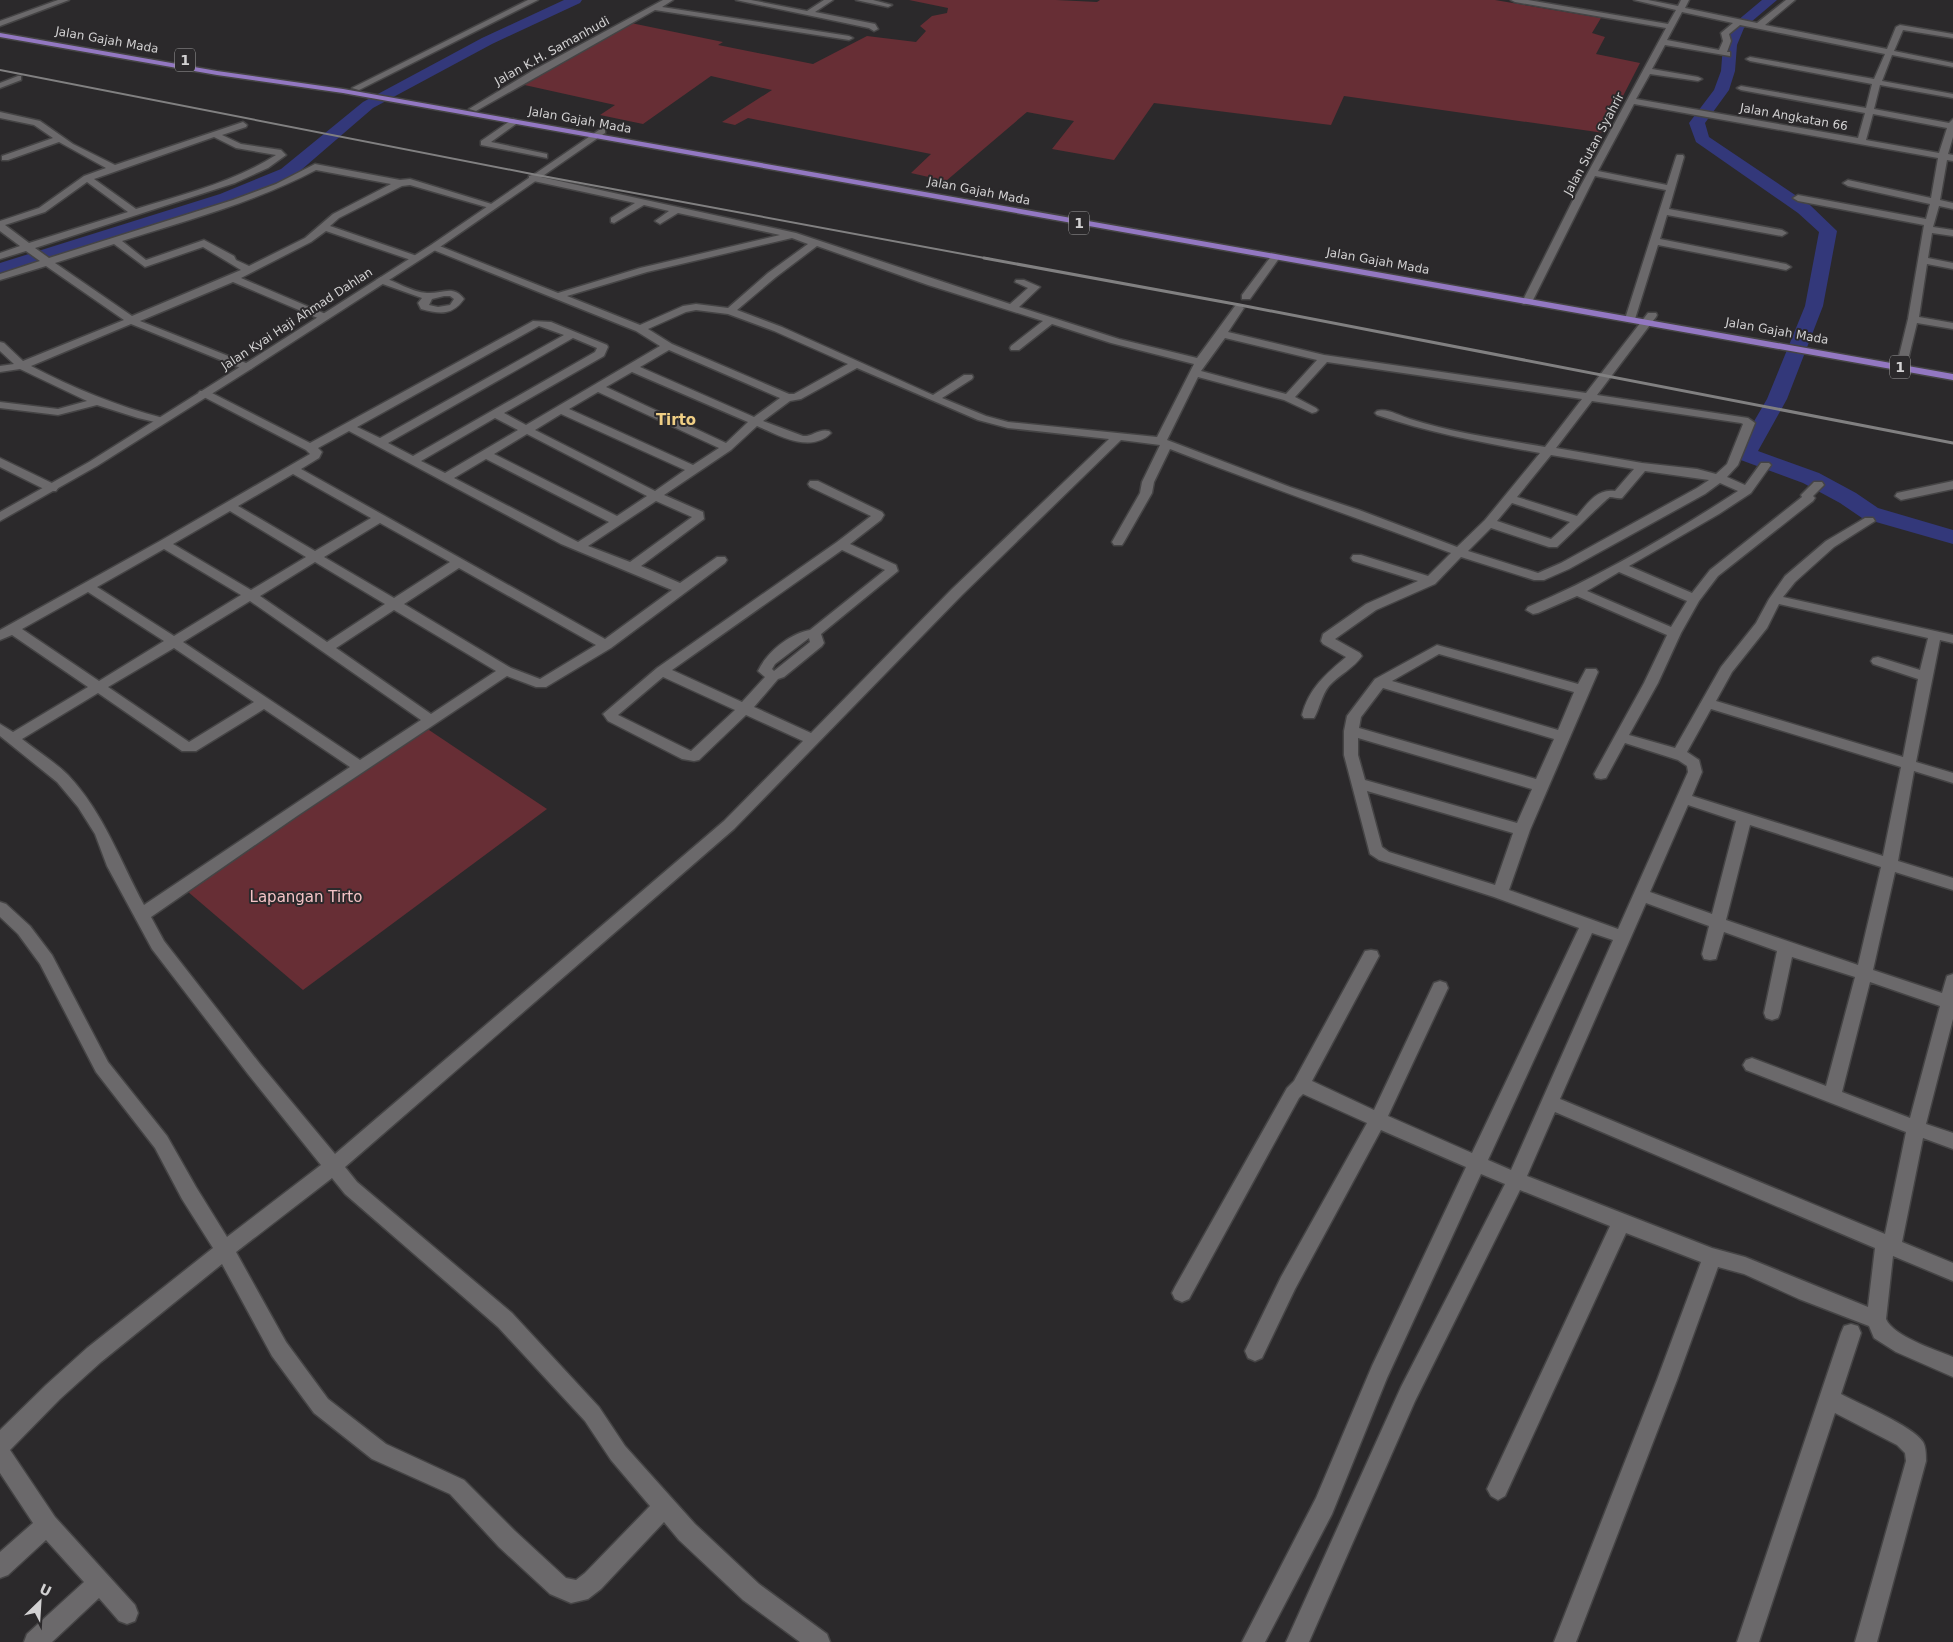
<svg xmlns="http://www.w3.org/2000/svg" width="1953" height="1642" font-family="'DejaVu Sans',sans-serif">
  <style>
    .green { fill: #672e35 }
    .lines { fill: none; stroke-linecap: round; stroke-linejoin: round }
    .river { fill: #33387a; fill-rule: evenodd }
    .street-casing { stroke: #454445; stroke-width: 3 }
    .secondary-casing { stroke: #454445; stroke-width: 3 }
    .highway-casing { stroke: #454445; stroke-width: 3 }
    .street { fill: #6b696b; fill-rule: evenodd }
    .secondary { fill: #6b696b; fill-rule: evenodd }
    .highway { fill: #9378c2; fill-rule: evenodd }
    .rail-far1 { stroke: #818081; stroke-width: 2 }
    .rail { stroke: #818081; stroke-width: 3 }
    .labels { text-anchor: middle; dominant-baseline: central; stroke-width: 4; stroke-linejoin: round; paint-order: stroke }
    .far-street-label { font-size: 12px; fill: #d2d1d2; stroke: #2b292b }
    .shield { fill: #2b292b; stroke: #a09fa0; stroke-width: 1 }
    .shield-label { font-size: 14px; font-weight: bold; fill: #d2d1d2 }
    .far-quarter-label { font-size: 15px; font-weight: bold; fill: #f0cf85; stroke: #2b292b }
    .park-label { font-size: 15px; fill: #f4c3c6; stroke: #2b292b }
  </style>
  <rect width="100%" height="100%" fill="#2b292b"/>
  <g class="green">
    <polygon points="909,0 1056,0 1097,2 1100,0 1495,0 1601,18 1592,33 1605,37 1596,54 1640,63 1604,133 1344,96 1331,125 1154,103 1114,160 1052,149 1074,121 1027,112 946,181 911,173 931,154 748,118 735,125 722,122 772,90 711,76 643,124 600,115 615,105 520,84 631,23 723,42 718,45 813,64 867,36 916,42 926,31 920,26 932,16 947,13 948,8"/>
    <polygon points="426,728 547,809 303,990 187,891"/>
  </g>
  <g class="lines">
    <g class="river">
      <polygon points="564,0 582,0 580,3 492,44 373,108 293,177 232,202 0,274 0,263 220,194 281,169 363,102 482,38"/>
      <polygon points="1762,0 1777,0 1744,28 1737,45 1735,71 1729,90 1705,123 1709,137 1810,205 1837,231 1823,306 1787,399 1758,451 1819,473 1856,493 1878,508 1953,530 1953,544 1862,518 1840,503 1803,483 1738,459 1735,454 1767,399 1805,306 1819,232 1798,213 1696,142 1689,123 1714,90 1721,71 1723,45 1731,26"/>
    </g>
    <g class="street-casing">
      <g id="street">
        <polygon points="58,0 69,0 0,26 0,21"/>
        <polygon points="528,0 538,0 359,90 352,88"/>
        <polygon points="663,0 673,0 662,7 849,36 853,38 849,40 655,10 476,111 469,109 532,71"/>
        <polygon points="736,0 751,0 807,11 824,0 833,0 815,12 875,24 878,29 874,31 869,28"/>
        <polygon points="856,0 873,0 892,5 888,7"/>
        <path d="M 1511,0 L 1528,0 L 1668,24 L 1676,10 L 1634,0 L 1648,0 L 1678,6 L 1681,0 L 1689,0 L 1685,8 L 1757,23 L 1786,0 L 1795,0 L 1765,25 L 1887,49 L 1896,27 L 1900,25 L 1953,34 L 1953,38 L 1903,30 L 1894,51 L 1953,63 L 1953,67 L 1892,55 L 1882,81 L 1953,94 L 1953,98 L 1880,85 L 1874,109 L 1949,123 L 1953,119 L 1953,137 L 1948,154 L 1953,155 L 1953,161 L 1947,160 L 1940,200 L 1953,203 L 1953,209 L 1939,206 L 1933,227 L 1953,230 L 1953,236 L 1932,233 L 1928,258 L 1953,263 L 1953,269 L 1927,264 L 1919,317 L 1953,323 L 1953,329 L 1917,323 L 1908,360 L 1903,363 L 1898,360 L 1908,319 L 1924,225 L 1798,201 L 1793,198 L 1798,195 L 1926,219 L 1930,204 L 1848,186 L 1843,183 L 1848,180 L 1931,198 L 1938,158 L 1634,104 L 1598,171 L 1667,185 L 1676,157 L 1677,155 L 1683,155 L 1684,157 L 1669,209 L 1782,230 L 1787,233 L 1782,236 L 1667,215 L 1660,239 L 1786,264 L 1791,267 L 1786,270 L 1658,245 L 1635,319 L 1630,322 L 1626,321 L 1625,319 L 1666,190 L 1595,176 L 1531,304 L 1523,304 L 1522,302 L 1572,202 L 1666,28 L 1515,2 ZM 1682,12 L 1733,23 L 1721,33 L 1723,41 L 1719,50 L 1667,40 ZM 1740,25 L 1885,54 L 1874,79 L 1750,57 L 1746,59 L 1750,61 L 1872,84 L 1866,108 L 1741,86 L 1737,88 L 1741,90 L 1865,113 L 1858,138 L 1636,99 L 1650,74 L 1698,81 L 1702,79 L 1698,77 L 1652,69 L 1665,45 L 1730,56 L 1730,52 L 1727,52 L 1731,41 L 1729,34 ZM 1873,114 L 1947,128 L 1939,153 L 1866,140 Z"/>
        <polygon points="18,76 21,76 21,80 0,88 0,83"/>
        <path d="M 0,112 L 40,121 L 73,144 L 115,165 L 243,122 L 247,125 L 246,127 L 222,135 L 241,144 L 281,150 L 286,155 L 268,168 L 235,183 L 35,248 L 49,258 L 233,200 L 276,184 L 315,164 L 400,180 L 410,179 L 498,206 L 493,209 L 410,185 L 402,186 L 339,218 L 330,226 L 417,256 L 417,260 L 411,260 L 326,231 L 311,242 L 241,278 L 328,315 L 329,317 L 328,319 L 320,319 L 233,282 L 140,321 L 251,365 L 252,367 L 251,369 L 243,369 L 131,324 L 31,366 C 73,388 117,406 163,418 L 165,420 L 163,422 L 159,423 L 138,418 L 97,405 L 58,415 L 0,408 L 0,402 L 58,409 L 87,401 L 20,369 L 0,372 L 0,366 L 14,364 L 0,351 L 0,342 L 4,343 L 23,361 L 124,320 L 46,266 L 0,280 L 0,274 L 40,261 L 26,251 L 0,259 L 0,253 L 20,246 L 0,231 L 0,221 L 39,208 L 84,176 L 106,168 L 59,142 L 8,160 L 2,160 L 2,156 L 53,138 L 34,125 L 0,118 ZM 214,137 L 236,148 L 276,155 C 234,182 184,194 136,209 L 94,179 ZM 316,170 L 391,184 L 333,214 L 305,238 L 249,266 L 236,260 L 234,256 L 204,240 L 146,260 L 122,241 C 188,220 255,202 316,170 ZM 87,182 L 128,212 L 29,243 L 5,225 L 45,212 ZM 114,244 L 145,267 L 203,247 L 241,270 L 132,316 L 55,263 Z"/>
        <polygon points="513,119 516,120 516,124 491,142 547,154 547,158 481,145 481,141"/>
        <path d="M 532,175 L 796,233 L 1010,304 L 1028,288 L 1015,282 L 1016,280 L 1024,280 L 1040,287 L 1019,307 L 1119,339 L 1197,358 L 1235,306 L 1239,305 L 1244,308 L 1228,332 L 1324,355 L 1586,393 L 1648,313 L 1656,313 L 1657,315 L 1656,317 L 1597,395 L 1748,418 L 1755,423 L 1738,465 L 1727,477 L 1745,485 L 1761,463 L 1769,463 L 1771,465 L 1751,493 L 1719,514 L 1629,566 L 1692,593 L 1710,570 L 1802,497 L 1801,495 L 1814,482 L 1822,482 L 1824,485 L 1813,496 L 1815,498 L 1813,501 L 1718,576 L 1699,601 L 1681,633 L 1658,683 L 1629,735 L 1675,748 L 1721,667 L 1756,623 L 1769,599 L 1785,576 L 1826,541 L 1865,518 L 1873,518 L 1875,521 L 1834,547 L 1795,582 L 1783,597 L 1953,635 L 1953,643 L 1940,640 L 1916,762 L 1953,773 L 1953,783 L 1914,771 L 1898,861 L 1953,878 L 1953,890 L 1895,872 L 1873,970 L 1942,993 L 1947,976 L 1953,974 L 1953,1019 L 1926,1124 L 1953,1133 L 1953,1149 L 1923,1138 L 1902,1242 L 1953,1263 L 1953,1281 L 1893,1256 L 1886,1319 C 1893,1336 1936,1350 1953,1357 L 1953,1377 L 1896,1352 L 1874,1338 L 1869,1326 L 1799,1299 L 1744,1274 L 1718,1267 L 1677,1380 L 1576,1642 L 1554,1642 L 1657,1380 L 1701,1262 L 1626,1233 L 1505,1496 L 1498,1500 L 1491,1496 L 1487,1489 L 1610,1226 L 1520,1190 L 1415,1401 L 1309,1642 L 1286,1642 L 1401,1387 L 1505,1184 L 1481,1174 L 1387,1378 L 1332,1514 L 1265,1642 L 1242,1642 L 1316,1498 L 1372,1366 L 1466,1167 L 1381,1130 L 1295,1289 L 1262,1358 L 1255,1361 L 1248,1358 L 1245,1351 L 1281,1277 L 1367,1123 L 1303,1094 L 1299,1098 L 1189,1299 L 1182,1302 L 1175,1299 L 1172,1293 L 1175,1287 L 1287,1088 L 1294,1081 L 1365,951 L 1371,950 L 1377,951 L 1379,956 L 1312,1081 L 1374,1110 L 1434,983 L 1440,981 L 1446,983 L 1448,988 L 1388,1116 L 1472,1153 L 1579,928 L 1494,897 L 1379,860 L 1370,854 L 1344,755 L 1344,731 L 1347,716 L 1375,679 L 1437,645 L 1578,684 L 1586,669 L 1596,669 L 1598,672 L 1530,830 L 1509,890 L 1618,929 L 1688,772 L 1687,766 L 1678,760 L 1625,743 L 1606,778 L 1601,779 L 1596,778 L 1594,774 L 1644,683 L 1667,635 L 1577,596 L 1538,613 L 1533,614 L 1526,610 L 1528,607 C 1601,576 1672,534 1738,491 L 1720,483 L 1705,494 L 1569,569 L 1544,580 L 1534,580 L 1461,557 L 1435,584 L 1376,610 L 1335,639 L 1360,653 L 1362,656 C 1354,668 1339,675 1329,686 C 1321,696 1320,708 1314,718 L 1304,718 L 1302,715 C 1309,688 1326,674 1346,657 L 1323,644 L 1321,641 L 1323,634 L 1366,604 L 1418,581 L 1353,561 L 1351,558 L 1353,555 L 1361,555 L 1428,576 L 1451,553 C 1357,518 1263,485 1170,449 L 1154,482 L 1152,493 L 1124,542 L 1122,545 L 1114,545 L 1112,542 L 1140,493 L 1142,482 L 1160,445 L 1121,440 L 962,595 L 734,829 L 345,1167 L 357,1182 L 512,1313 L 599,1407 L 625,1446 L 695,1524 L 759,1584 L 827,1634 L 830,1642 L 800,1642 L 743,1600 L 679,1540 L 664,1522 L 601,1589 L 588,1599 L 571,1603 L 550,1594 L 499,1547 L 450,1494 L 372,1459 L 314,1413 L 272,1356 L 222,1264 L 101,1362 L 60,1399 L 10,1450 L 55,1517 L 135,1605 L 138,1613 L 135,1621 L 127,1624 L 119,1621 L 99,1598 L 52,1642 L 24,1642 L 27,1634 L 84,1582 L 46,1540 L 8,1575 L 0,1578 L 0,1552 L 33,1523 L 0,1473 L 0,1430 L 46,1385 L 87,1348 L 213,1248 L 182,1199 L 155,1148 L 96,1072 L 40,964 L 18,934 L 0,917 L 0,902 L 6,904 L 30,926 L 52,955 L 108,1062 L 167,1136 L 196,1187 L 227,1237 L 321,1165 L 248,1074 L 152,949 L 107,866 L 95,834 L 78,807 L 57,782 L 0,736 L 0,724 L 13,732 L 88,687 L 12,635 L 0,640 L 0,630 L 160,541 L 310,454 L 306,450 L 200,395 L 198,393 L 200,391 L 208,391 L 310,443 L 533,321 L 551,322 L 607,345 L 608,347 L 604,356 L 504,413 L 526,425 L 660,346 L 636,331 L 431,249 L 431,245 L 437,245 L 558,293 L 640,268 L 780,235 L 678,213 L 660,224 L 655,221 L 669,211 L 644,205 L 614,223 L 611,222 L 611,218 L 635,203 L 529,180 L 529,176 ZM 792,238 L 808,244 L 768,273 L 728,308 L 696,304 L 683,306 L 640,325 L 567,296 L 647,272 ZM 817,246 L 928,285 L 1043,321 L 1011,346 L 1010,348 L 1011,350 L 1019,350 L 1052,324 L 1111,343 L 1194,364 L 1157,437 L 1008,422 L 986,416 L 942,398 L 972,379 L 973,377 L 972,375 L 964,375 L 933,395 L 782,327 L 737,310 L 776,277 ZM 696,310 L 728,314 L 774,331 L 848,364 L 794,394 L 789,394 L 672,344 L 648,329 L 686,312 ZM 539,326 L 564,335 L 380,438 L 357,427 ZM 573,338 L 597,348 L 595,352 L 413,456 L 388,443 ZM 1225,338 L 1317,360 L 1286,394 L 1201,371 ZM 669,350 L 780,398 L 754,417 L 640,367 ZM 1327,362 L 1582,399 L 1545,447 C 1500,439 1454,433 1410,419 C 1400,416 1387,408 1377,411 L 1375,413 L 1377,415 C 1430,433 1485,443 1540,453 L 1485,520 L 1457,547 L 1359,510 L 1290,487 L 1167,440 L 1198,377 L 1284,400 L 1312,413 L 1316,412 L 1318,410 L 1316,408 L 1295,397 ZM 857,368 L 978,420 L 1008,428 L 1109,439 L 952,589 L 811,733 L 754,707 L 778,679 L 784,677 L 822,646 L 824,643 L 821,634 L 898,571 L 896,565 L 850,544 L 881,520 L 884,515 L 882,512 L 818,481 L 810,481 L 808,484 L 810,487 L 871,516 L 837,542 L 657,668 L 603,714 L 608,721 L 682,759 L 694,761 L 699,760 L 746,715 L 803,741 L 724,821 L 335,1154 L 260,1064 L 164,941 L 151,917 L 297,816 L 507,676 L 536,687 L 546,687 L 611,648 L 725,563 L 727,560 L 725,557 L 717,557 L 680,583 L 641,566 L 704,519 L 703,512 L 664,495 L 731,450 L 757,426 C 778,435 811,454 831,433 L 829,431 C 819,428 812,437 803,436 L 763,421 L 790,401 L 801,399 ZM 632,372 L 748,422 L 726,443 L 606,387 ZM 598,392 L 719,448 L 693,465 L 569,409 ZM 1592,401 L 1741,423 L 1743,424 L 1727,464 L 1716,474 L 1697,469 L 1642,463 L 1556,448 ZM 561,414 L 685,470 L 655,491 L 535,430 ZM 495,418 L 518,430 L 445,473 L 421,461 ZM 349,431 L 561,544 L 672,590 L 605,639 L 301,469 L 319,458 L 322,452 L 318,448 ZM 527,434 L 647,496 L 617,516 L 494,454 ZM 1551,455 L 1634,469 L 1615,491 C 1597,488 1587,504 1577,516 L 1517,497 ZM 486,459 L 609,522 L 578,542 L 454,478 ZM 1645,471 L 1709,480 L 1697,488 L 1561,563 L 1538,573 L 1468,551 L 1491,528 L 1549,547 L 1557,547 C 1565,540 1607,498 1610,497 C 1615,497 1618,499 1622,498 ZM 293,474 L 371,518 L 315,551 L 238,506 ZM 656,501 L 692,517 L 630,562 L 588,546 ZM 1512,503 L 1570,522 L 1551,539 L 1497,521 ZM 230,511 L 306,557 L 251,590 L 173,544 ZM 380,523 L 450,562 L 394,598 L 324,557 ZM 164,549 L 241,595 L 174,636 L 97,587 ZM 842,550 L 885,570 L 810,630 C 789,634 767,652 758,671 L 765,677 L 742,702 L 672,670 ZM 315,562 L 385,604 L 327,642 L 260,596 ZM 459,568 L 596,645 L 540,679 L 511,668 L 404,604 ZM 1619,572 L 1687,601 L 1671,627 L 1587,591 ZM 88,592 L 164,641 L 99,681 L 22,629 ZM 250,601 L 421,720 L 360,760 L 183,642 ZM 1779,604 L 1928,638 L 1920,670 L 1878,657 L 1873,658 L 1871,661 L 1873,664 L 1918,679 L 1903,757 L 1716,701 L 1732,672 L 1767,628 ZM 394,610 L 496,671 L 431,714 L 336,648 ZM 809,638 L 810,642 L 774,671 L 772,669 L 775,664 ZM 174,648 L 254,702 L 189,742 L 108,687 ZM 1439,654 L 1574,692 L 1558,730 L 1392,681 ZM 663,677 L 735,710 L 691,751 L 618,715 ZM 1383,688 L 1554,739 L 1536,779 L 1359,728 L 1361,717 ZM 98,693 L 182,751 L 196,751 L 264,709 L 350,767 L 144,905 C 120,861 104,813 68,775 C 55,762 37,751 22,739 ZM 1711,709 L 1901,767 L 1883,856 L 1692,796 L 1702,772 L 1699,760 L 1687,752 ZM 1358,738 L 1532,789 L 1517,823 L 1365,780 L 1358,755 ZM 1367,791 L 1513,833 L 1495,885 L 1389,852 L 1382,847 ZM 1688,805 L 1736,821 L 1712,914 L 1650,892 ZM 1750,825 L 1881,867 L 1858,965 L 1726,920 ZM 1646,903 L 1709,926 L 1702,954 L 1704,959 L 1710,960 L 1716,959 L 1724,932 L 1777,951 L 1764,1013 L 1766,1018 L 1772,1020 L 1778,1018 L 1780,1013 L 1792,957 L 1855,977 L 1826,1086 L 1752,1058 L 1746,1060 L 1743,1065 L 1746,1070 L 1906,1132 L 1885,1234 L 1560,1099 ZM 1592,933 L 1613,940 L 1511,1170 L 1488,1160 ZM 1870,982 L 1940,1006 L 1910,1118 L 1842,1092 ZM 1555,1112 L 1875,1248 L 1868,1307 L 1745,1257 L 1712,1248 L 1527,1176 ZM 332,1178 L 345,1194 L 498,1327 L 585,1421 L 611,1460 L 650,1506 L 585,1573 L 576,1580 L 566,1578 L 515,1531 L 464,1480 L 386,1444 L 328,1399 L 286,1342 L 236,1252 Z"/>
        <polygon points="1275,254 1280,257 1250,299 1242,299 1242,295 1272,255"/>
        <path d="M 381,277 C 396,281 411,292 427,293 C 442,294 453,284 464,299 C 452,316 440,314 421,309 L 418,303 L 422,298 L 377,282 L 376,280 ZM 444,296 L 450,296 L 454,299 L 450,305 L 438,307 L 429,305 L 432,299 Z"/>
        <polygon points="0,458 56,485 58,488 56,491 48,491 0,467"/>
        <polygon points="1953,481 1953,489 1901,500 1895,496 1897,493"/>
        <path d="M 1851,1324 L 1858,1326 L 1861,1333 L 1841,1394 C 1859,1404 1913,1426 1923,1442 C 1926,1447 1926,1455 1926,1461 L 1877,1642 L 1855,1642 L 1906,1461 L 1905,1453 L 1897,1445 L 1835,1413 L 1759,1642 L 1737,1642 L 1841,1333 L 1844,1326 Z"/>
      </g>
    </g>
    <g class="secondary-casing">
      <polygon id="secondary" points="602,128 605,129 605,133 437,249 251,369 97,466 0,521 0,512 89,462 243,365 431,245"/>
    </g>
    <g class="highway-casing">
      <polygon id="highway" points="0,33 217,71 343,89 1953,374 1953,380 343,93 217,75 0,37"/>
    </g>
    <use href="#street" class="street"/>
    <use href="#secondary" class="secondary"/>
    <use href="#highway" class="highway"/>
    <polyline class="rail-far1" points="0,70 537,175 990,259"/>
    <polyline class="rail" points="984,258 1240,305 1953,443"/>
  </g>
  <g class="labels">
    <g class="far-street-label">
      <text transform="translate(107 40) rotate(10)">Jalan Gajah Mada</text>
      <text transform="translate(552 51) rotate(-29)">Jalan K.H. Samanhudi</text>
      <text transform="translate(1794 117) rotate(10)">Jalan Angkatan 66</text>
      <text transform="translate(580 120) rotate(10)">Jalan Gajah Mada</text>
      <text transform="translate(1594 144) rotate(-62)">Jalan Sutan Syahrir</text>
      <text transform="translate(979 191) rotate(11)">Jalan Gajah Mada</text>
      <text transform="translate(1378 261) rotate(10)">Jalan Gajah Mada</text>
      <text transform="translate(297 319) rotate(-33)">Jalan Kyai Haji Ahmad Dahlan</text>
      <text transform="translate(1777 331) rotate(10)">Jalan Gajah Mada</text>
    </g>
    <g class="shield">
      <rect x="175" y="48.5" width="20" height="23" rx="4"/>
      <rect x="1069" y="211.5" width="20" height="23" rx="4"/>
      <rect x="1890" y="355.5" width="20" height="23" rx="4"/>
    </g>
    <g class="shield-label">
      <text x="185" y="60">1</text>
      <text x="1079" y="223">1</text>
      <text x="1900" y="367">1</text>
    </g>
    <g class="far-quarter-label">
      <text x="676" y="420">Tirto</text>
    </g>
    <g class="park-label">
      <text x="306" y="897">Lapangan Tirto</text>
    </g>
  </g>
  <g transform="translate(40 1602) rotate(25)" stroke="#2b292b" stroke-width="4" paint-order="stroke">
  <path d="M0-4L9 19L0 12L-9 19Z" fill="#d2d1d2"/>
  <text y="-8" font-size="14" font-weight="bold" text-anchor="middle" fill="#d2d1d2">U</text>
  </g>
</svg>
